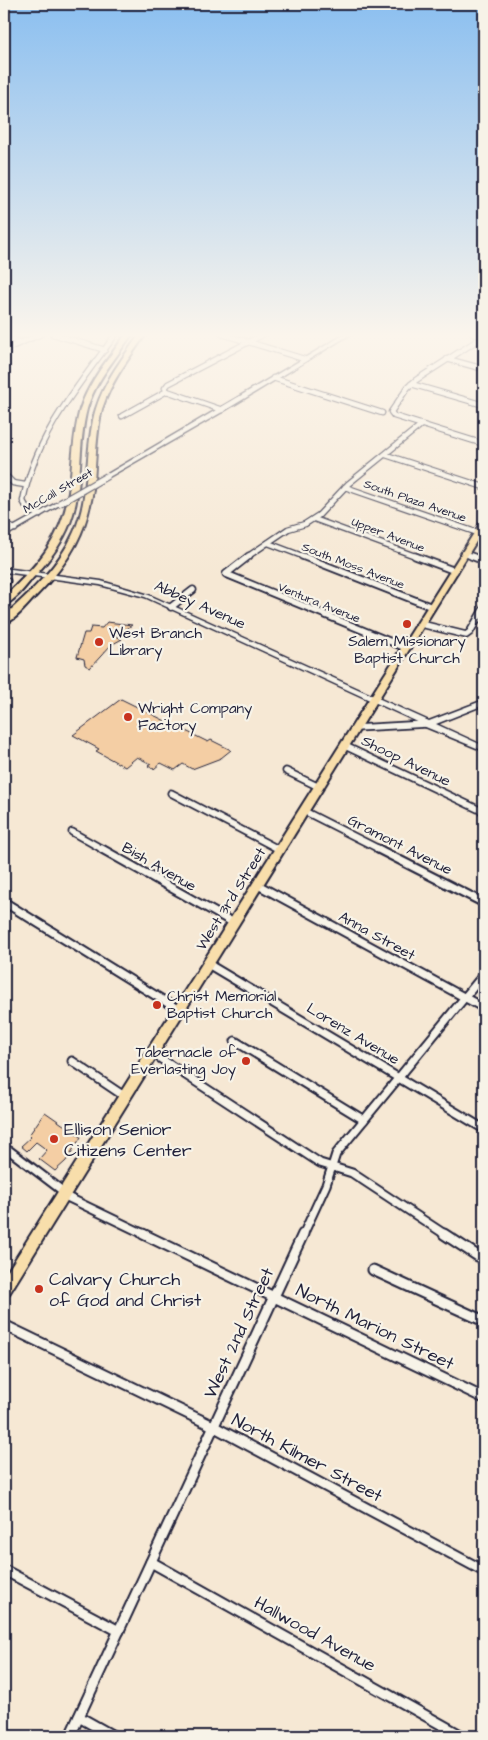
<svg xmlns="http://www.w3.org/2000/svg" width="488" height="1740" font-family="'Architects Daughter',sans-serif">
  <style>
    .building { fill: #f4cea4; stroke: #22223b }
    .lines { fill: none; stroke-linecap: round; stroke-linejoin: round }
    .street-far3-casing { stroke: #22223b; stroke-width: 7 }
    .street-far2-casing { stroke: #22223b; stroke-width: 9 }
    .street-far1-casing { stroke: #22223b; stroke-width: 11 }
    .street-casing { stroke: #22223b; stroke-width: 13 }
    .secondary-casing { stroke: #22223b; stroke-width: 3 }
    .primary-casing { stroke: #22223b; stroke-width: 4 }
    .highway-casing { stroke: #22223b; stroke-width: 4 }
    .street-far3 { stroke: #f7f3e8; stroke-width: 4.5 }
    .street-far2 { stroke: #f7f3e8; stroke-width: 5.5 }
    .street-far1 { stroke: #f7f3e8; stroke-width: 7 }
    .street { stroke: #f7f3e8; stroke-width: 9 }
    .secondary { fill: #f7f3e8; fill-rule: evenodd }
    .primary { fill: #f8deab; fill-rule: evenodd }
    .highway { fill: #f8deab; fill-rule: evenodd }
    .secondary-bridge-casing { stroke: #22223b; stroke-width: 8; stroke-linecap: butt }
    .secondary-bridge { stroke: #f7f3e8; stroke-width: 5.5 }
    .poi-dot { fill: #c8321e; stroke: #f7f3e8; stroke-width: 2 }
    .labels { text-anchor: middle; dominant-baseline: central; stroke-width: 4.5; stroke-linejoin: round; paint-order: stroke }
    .far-street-label { font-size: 12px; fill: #22223b; stroke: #f7f3e8 }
    .street-label { font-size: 15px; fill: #22223b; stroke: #f7f3e8 }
    .poi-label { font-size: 15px; fill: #22223b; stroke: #f7f3e8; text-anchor: start }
    .near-poi-label { font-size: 18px; fill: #22223b; stroke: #f7f3e8; text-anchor: start }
    .near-street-label { font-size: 18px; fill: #22223b; stroke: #f7f3e8 }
  </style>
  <rect width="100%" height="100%" fill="#f6e8d4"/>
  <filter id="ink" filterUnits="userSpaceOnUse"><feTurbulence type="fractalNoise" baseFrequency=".02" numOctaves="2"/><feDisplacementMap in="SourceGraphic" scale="10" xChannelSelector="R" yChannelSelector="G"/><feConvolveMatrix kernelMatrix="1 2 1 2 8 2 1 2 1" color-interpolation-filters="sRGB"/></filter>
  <g filter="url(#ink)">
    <g class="building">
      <polygon points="107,622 132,625 116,636 122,639 111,645 90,668 85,665 84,659 77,657 84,633 89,633 91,627 102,628"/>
      <polygon points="121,699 208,742 211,740 231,750 221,758 192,769 183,764 175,770 161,763 154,769 148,766 151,764 137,757 125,767 96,751 99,749 73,735"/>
      <polygon points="45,1112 81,1137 66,1161 55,1171 39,1159 47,1150 36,1142 27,1151 21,1146 31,1137 29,1135"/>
    </g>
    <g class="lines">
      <g class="street-far3-casing">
        <g id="street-far3">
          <polyline points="53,334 105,350"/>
          <polyline points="222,334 304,359"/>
          <polyline points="473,334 484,337"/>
          <polyline points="484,336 416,380 408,387 391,412 394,416 484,444"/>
          <polyline points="4,337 20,342"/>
          <polyline points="4,350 41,334"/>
          <polyline points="447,359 484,369"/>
          <polyline points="273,378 382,413"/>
          <polyline points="411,384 484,405"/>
          <polyline points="167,391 165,388 168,384 264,334"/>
          <polyline points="167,391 222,410"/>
          <polyline points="122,416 167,391"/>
          <polyline points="386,455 484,487"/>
          <polyline points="4,474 13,483 25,485"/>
          <polyline points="345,487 484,535"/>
          <path d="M 39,515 L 27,508 L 23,501 C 35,436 78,386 116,334"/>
          <polyline points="314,519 418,557"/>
          <polyline points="4,524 15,529"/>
          <polyline points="268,543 305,557"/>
          <polyline points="465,554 474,557"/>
          <polyline points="247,557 288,529 305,524 319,515 348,484 421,425"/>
        </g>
      </g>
      <g class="street-far2-casing">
        <g id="street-far2">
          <polyline points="249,556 226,574 406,648"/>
          <polyline points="302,556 432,607"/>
          <polyline points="415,556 455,571"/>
          <polyline points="471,556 484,561"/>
          <polyline points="4,585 7,581"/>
          <polyline points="171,607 193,590"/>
          <polyline points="421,624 466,635 470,632 484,608"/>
          <polyline points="356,728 426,724"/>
          <polyline points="345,746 484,812"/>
          <polyline points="286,771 319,787"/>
          <polyline points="171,793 280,850"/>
          <polyline points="304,811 381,850"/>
          <polyline points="72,832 104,850"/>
        </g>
      </g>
      <g class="street-far1-casing">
        <g id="street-far1">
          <polyline points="102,849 234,923"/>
          <polyline points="278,849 280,850"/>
          <polyline points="378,849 484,903"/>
          <polyline points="258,885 484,1008"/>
          <polyline points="4,902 179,1010"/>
          <polyline points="208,964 484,1129"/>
          <polyline points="235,1041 364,1120"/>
          <polyline points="152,1053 320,1163 352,1173 446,1235"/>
          <polyline points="72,1061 124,1096"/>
          <polyline points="10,1151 64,1192"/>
          <polyline points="63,1195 146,1235"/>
          <polyline points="303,1235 326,1185 336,1154 484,974"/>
        </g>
      </g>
      <g class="street-casing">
        <g id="street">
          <polyline points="143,1234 484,1398"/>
          <polyline points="444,1234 484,1260"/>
          <polyline points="373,1270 484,1321"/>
          <polyline points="4,1325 209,1424 484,1571"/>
          <polyline points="151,1562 462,1736"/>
          <polyline points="4,1570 119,1631"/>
          <polyline points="79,1717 113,1736"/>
          <polyline points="70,1736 303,1234"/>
        </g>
      </g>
      <g class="secondary-casing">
        <g id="secondary">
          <polygon points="345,334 351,334 224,411 109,477 104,476"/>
          <polygon points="58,502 63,503 4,537 4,532"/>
          <polygon points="4,568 101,581 149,595 429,721 484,700 484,705 436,724 484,746 484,751 423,726 422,724 145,597 100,585 4,572"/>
        </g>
      </g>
      <g class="primary-casing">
        <polygon id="primary" points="481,522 484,522 484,529 9,1294 4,1295 4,1277"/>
      </g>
      <g class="highway-casing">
        <g id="highway">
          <path d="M 126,334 L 132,334 C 116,358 95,381 87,409 C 77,446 84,487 70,523 C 62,544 47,563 32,579 C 25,587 14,602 4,605 L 4,597 C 40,563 64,536 70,485 C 73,460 73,434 80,409 C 89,381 109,358 126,334 Z"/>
          <path d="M 140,334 L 146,334 C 129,358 111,381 102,409 C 96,432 96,457 94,481 C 89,530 70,562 35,597 C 27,605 15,621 4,624 L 4,616 C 31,592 59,566 74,532 C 90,497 85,457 93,420 C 100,387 120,361 140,334 Z"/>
        </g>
      </g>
      <use href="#street-far3" class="street-far3"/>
      <use href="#street-far2" class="street-far2"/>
      <use href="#street-far1" class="street-far1"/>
      <use href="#street" class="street"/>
      <use href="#secondary" class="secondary"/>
      <use href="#primary" class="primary"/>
      <use href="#highway" class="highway"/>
      <g class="secondary-bridge-casing">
        <polyline id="secondary-bridge" points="60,503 107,476"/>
      </g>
      <use href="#secondary-bridge" class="secondary-bridge"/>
    </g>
  </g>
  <linearGradient id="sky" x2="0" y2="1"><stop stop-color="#8bbff0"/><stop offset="0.58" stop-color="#fbf5ec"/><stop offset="1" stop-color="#fbf5ec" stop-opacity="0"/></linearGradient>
  <rect width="488" height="578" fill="url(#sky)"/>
  <g class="poi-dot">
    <circle cx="407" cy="624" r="5"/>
    <circle cx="99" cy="642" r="5"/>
    <circle cx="128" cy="717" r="5"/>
    <circle cx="157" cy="1005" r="5"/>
    <circle cx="246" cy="1061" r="5"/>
    <circle cx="54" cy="1139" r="5"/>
    <circle cx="39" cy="1289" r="5"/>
  </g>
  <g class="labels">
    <g class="far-street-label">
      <text transform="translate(58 491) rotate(-30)">McCall Street</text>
      <text transform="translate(415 501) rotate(19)">South Plaza Avenue</text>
      <text transform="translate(388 535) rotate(21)">Upper Avenue</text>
      <text transform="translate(353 566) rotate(21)">South Moss Avenue</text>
      <text transform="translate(319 603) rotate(22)">Ventura Avenue</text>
    </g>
    <g class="street-label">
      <text transform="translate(200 605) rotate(24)">Abbey Avenue</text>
      <text transform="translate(406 761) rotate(26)">Shoop Avenue</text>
      <text transform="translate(400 845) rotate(27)">Gramont Avenue</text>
      <text transform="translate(159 867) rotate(30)">Bish Avenue</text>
      <text transform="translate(231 899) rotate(-58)">West 3rd Street</text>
      <text transform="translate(377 936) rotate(29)">Anna Street</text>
      <text transform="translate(353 1034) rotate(31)">Lorenz Avenue</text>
    </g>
    <g class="poi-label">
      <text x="109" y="633">West Branch<tspan x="109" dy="17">Library</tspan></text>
      <text x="407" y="641" text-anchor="middle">Salem Missionary<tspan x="407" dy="17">Baptist Church</tspan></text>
      <text x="138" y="708">Wright Company<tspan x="138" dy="17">Factory</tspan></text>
      <text x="167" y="996">Christ Memorial<tspan x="167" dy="17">Baptist Church</tspan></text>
      <text x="236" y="1052" text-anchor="end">Tabernacle of<tspan x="236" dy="17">Everlasting Joy</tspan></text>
    </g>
    <g class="near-poi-label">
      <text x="64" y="1129">Ellison Senior<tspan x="64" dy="21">Citizens Center</tspan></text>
      <text x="49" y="1279">Calvary Church<tspan x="49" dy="21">of God and Christ</tspan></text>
    </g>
    <g class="near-street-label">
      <text transform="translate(375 1327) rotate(26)">North Marion Street</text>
      <text transform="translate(239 1333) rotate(-65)">West 2nd Street</text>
      <text transform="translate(307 1458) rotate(28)">North Kilmer Street</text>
      <text transform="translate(315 1634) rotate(29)">Hallwood Avenue</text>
    </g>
  </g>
  <rect width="488" height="1740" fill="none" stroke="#f7f3e8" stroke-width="20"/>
  <rect x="10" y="10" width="468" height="1720" fill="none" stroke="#22223b" stroke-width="2" filter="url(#ink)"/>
</svg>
